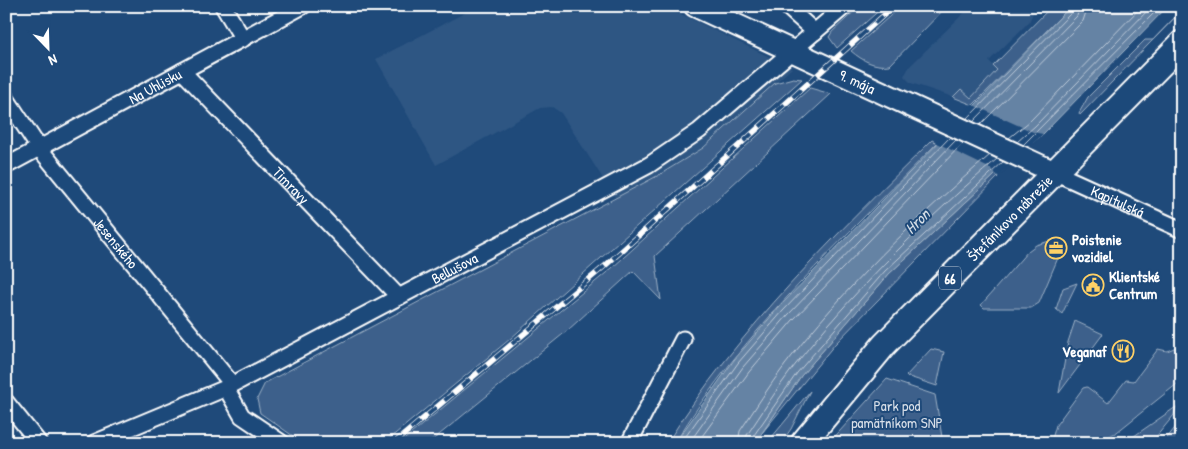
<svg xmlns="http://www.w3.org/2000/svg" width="1188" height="449" font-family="'Patrick Hand',sans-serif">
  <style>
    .built { fill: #2e5683 }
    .green { fill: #3c618b; stroke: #9eb0c5 }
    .water { fill: #6583a4; stroke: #a3b5c8 }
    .pier { fill: #1f4a7a }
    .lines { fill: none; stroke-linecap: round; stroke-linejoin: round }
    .shore { stroke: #c1cddb; stroke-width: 1 }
    .minor-casing { stroke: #fff; stroke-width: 19 }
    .secondary-casing { stroke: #fff; stroke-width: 25 }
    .primary-casing { stroke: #fff; stroke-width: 28 }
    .minor { stroke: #1f4a7a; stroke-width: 15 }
    .secondary { stroke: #1f4a7a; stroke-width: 21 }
    .primary { stroke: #1f4a7a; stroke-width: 24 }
    .rail-casing { stroke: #fff; stroke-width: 5.5 }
    .rail { stroke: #1f4a7a; stroke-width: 4; stroke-dasharray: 11; stroke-linecap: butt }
    .labels { text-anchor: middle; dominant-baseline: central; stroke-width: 4; stroke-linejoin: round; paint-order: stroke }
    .shield { fill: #1f4a7a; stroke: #bcc9d7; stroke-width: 1 }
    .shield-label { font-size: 14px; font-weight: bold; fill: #fff }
    .street-label { font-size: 15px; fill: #fff; stroke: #1f4a7a }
    .poi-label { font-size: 15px; font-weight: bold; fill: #fff; stroke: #1f4a7a; text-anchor: start }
    .park-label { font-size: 15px; fill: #d8dfe8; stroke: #1f4a7a }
    .water-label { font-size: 16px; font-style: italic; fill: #d8e0e8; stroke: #1f4a7a }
  </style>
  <rect width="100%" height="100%" fill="#1f4a7a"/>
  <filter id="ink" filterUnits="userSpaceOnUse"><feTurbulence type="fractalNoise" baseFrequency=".02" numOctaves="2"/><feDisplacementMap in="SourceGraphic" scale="10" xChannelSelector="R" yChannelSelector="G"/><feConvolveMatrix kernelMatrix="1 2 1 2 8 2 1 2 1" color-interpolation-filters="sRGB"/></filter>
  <g filter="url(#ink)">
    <g class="built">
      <polygon points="478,6 664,6 792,68 703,148 659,175 616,199 561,113 552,107 540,108 436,165 376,59"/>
      <polygon points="971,6 1036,6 1029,22 989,61 998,70 971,98 961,90 953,97 911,83 904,76 910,66"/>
    </g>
    <g class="green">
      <polygon points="860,6 884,6 837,48 829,37 832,32"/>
      <path d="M 901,6 L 947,6 L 890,65 C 874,67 863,61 851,51 Z"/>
      <polygon points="1052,6 1071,6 973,105 953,97 961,89 971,98 997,70 993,66"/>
      <polygon points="1182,10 1080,115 1079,113 1088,97 1145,40 1153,40"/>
      <polygon points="793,78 802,79 510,339 384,443 303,443 260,413 257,399 265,383 659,175 703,148 775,83"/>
      <polygon points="810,88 831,94 655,256 661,300 633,271 568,330 429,443 400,443 612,268"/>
      <path d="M 932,140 L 937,143 C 847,236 742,331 675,443 L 667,443 C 738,329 837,234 932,140 Z"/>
      <polygon points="996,174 998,177 835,344 762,433 801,376 889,274"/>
      <polygon points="1053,240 1050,249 1060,253 1039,303 1031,308 984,308 981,305 1028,251 1036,245"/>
      <polygon points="1077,283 1062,314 1056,309 1063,288"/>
      <polygon points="1075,321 1103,334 1059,393 1068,342"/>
      <polygon points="1179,346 1182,349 1182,380 1117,432 1096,443 1055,443 1052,439 1056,425 1083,388 1087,387 1108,403 1126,380 1134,381 1158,349 1167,351"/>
      <polygon points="931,349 944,352 937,386 906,376"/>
      <polygon points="887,379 935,395 943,443 829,443"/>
      <polygon points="810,391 791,429 781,443 767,443"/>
      <polygon points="1176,407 1174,415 1151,443 1124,443"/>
      <polygon points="1182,419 1182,443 1163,443"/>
    </g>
    <polygon class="water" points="1071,6 1168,6 1043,134 996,174 889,274 801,376 755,443 675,443 734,360 779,307"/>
    <polygon class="pier" points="971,104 1033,132 1043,134 998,176 991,169 935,142"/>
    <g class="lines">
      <g class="shore">
        <polyline points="967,119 1072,12 1074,6"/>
        <polyline points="973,122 1077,16 1080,6"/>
        <polyline points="980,125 1083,21 1088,6"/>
        <polyline points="1009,138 1030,121 1142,6"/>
        <polyline points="1017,142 1035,126 1152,6"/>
        <polyline points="1023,145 1161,6"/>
        <polyline points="681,443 738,363 783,311 950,137"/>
        <polyline points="689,443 743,367 788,315 956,140"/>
        <polyline points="697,443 749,372 793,320 963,143"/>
        <path d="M 738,443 L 740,431 C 755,409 769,386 785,365 C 844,288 916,218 990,155"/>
        <path d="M 745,443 L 747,435 C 762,413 776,390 792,369 C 852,292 923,222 997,159"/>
        <polyline points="751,443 752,438 797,373 885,271 1003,162"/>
      </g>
      <g class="minor-casing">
        <g id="minor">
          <polyline points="223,6 243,39"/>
          <polyline points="786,6 815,32"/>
          <path id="s1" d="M 182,71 L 399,297"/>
          <path id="s2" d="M 6,98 L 39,148 L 232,384"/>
          <path id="s3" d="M 6,166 L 303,6"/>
          <path id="s4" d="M 1054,172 L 1182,230"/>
          <polyline points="226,388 242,416 282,443"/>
          <polyline points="6,402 39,443"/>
          <path id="s5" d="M 94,443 L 226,388 L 649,165 L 699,131 L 845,6"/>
          <polyline points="629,443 683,339"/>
        </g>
      </g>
      <g class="secondary-casing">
        <g id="secondary">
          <path id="s6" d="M 695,6 L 1054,172"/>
        </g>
      </g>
      <g class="primary-casing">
        <g id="primary">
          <path id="s7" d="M 803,443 L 884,345 L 1182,43"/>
        </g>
      </g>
      <use href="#minor" class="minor"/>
      <use href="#secondary" class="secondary"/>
      <use href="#primary" class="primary"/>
      <g class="rail-casing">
        <polyline id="rail" points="394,443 606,265 894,6"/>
      </g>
      <use href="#rail" class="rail"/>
    </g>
  </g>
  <defs>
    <g id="office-ring" transform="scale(1.125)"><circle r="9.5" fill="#1f4a7a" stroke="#ffd166" stroke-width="1.5"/><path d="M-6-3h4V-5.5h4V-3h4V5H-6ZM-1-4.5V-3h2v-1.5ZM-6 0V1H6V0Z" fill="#ffd166"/></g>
    <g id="civic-ring" transform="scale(1.125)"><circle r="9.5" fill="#1f4a7a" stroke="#ffd166" stroke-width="1.5"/><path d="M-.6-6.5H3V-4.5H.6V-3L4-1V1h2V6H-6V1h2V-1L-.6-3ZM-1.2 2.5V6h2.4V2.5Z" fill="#ffd166"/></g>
    <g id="restaurant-ring" transform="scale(1.125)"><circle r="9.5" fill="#1f4a7a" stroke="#ffd166" stroke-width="1.5"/><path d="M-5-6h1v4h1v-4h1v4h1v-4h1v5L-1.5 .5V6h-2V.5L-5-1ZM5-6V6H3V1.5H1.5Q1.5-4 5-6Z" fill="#ffd166"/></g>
  </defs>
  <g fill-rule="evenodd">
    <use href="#office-ring" x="1056" y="248"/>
    <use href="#civic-ring" x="1093" y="285"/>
    <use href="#restaurant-ring" x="1123" y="351"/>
  </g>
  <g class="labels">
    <rect class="shield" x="939" y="266.5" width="22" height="23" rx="4"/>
    <g class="shield-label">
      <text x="950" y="278">66</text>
    </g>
    <g class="street-label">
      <text stroke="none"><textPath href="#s6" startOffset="179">9. mája</textPath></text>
      <text stroke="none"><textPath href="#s3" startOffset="169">Na Uhlisku</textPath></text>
      <text stroke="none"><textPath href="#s1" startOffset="158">Timravy</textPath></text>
      <text stroke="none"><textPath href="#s4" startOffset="70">Kapitulská</textPath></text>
      <text stroke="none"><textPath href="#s7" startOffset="306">Štefánikovo nábrežie</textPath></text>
      <text stroke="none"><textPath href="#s2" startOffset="182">Jesenského</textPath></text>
      <text stroke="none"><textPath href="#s5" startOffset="401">Bellušova</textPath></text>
    </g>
    <g class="poi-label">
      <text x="1072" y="239">Poistenie<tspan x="1072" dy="17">vozidiel</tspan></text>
      <text x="1109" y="276">Klientské<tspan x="1109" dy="17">Centrum</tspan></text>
      <text x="1107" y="351" text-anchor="end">Veganaf</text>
    </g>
    <g class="park-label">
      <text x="897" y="405">Park pod<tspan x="897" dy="17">pamätníkom SNP</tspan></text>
    </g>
    <g class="water-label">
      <text transform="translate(917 221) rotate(-45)">Hron</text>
    </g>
  </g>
  <rect width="1188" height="449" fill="none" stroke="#1f4a7a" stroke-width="25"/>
  <rect x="12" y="12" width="1163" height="424" fill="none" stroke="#fff" stroke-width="2" filter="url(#ink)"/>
  <g transform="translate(48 48) rotate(157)" stroke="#1f4a7a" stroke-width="4" paint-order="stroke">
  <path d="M0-4L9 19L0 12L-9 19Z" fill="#ffffff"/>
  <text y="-8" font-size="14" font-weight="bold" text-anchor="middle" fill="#ffffff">N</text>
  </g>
</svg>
